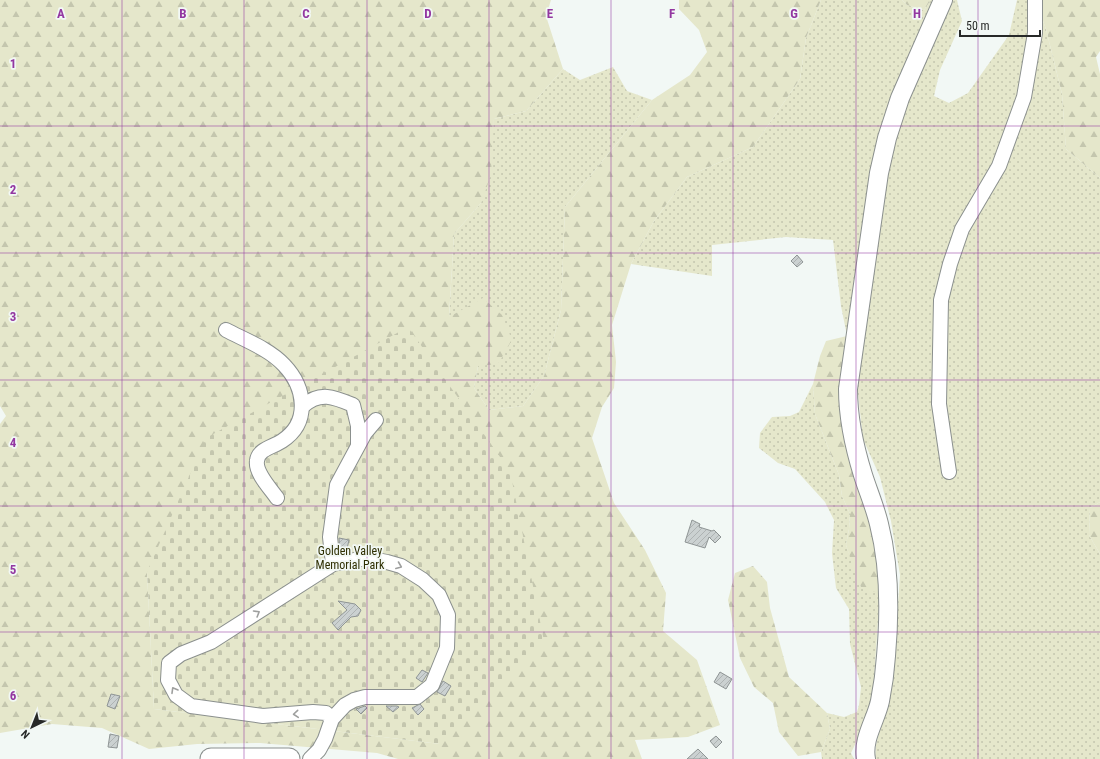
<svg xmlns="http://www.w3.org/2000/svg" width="1100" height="759" font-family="'Roboto Condensed',sans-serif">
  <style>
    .grass { fill: url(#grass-dots) }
    .forest { fill: url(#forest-firs); fill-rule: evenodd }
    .cemetery { fill: url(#cemetery-stones) }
    .building { fill: url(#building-hatch); stroke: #8f9595 }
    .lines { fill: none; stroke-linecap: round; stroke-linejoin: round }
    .minor-casing { stroke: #8b908e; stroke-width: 16 }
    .major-casing { stroke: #8b908e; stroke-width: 20 }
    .highway-casing { stroke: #8b908e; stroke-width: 23 }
    .minor { stroke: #fff; stroke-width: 14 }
    .major { stroke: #fff; stroke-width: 18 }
    .highway { stroke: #fff; stroke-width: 21 }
    .oneway { stroke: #9e9f9e }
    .grid { fill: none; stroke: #9337a1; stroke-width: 1; stroke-opacity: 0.55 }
    .labels { text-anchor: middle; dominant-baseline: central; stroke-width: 3.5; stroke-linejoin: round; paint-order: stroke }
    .park-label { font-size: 12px; fill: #2e2e01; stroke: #f2f8f5 }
    .grid-label { font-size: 13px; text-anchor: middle; font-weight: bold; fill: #9337a1; stroke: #f2f8f5; stroke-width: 3.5; stroke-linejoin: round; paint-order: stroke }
  </style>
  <defs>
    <pattern id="grass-dots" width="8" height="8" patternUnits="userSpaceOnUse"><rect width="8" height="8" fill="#e5e7cb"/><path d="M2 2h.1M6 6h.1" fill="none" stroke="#c4c6ae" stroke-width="1.8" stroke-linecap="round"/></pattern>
    <pattern id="forest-firs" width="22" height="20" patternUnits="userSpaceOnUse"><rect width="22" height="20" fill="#e5e7cb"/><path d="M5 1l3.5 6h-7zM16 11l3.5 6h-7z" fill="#c4c6ae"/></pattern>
    <pattern id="cemetery-stones" width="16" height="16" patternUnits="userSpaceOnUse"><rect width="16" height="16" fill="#e5e7cb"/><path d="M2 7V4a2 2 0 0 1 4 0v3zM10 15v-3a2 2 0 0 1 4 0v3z" fill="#c4c6ae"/></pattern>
    <pattern id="building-hatch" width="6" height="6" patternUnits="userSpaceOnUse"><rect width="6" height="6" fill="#cbd1d1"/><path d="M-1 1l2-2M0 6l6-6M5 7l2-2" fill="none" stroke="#aeb3b3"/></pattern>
  </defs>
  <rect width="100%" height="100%" fill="#f2f8f5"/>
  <g class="grass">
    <polygon points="821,0 902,0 907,5 924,10 931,0 957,0 962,21 940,70 934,96 949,103 968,93 1009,35 1017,0 1035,0 1046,29 1062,94 1066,149 1100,178 1100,502 1090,508 1089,535 1100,554 1100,759 875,759 876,745 893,678 900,575 891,521 880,477 863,439 857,385 841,306 833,240 786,237 712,245 712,276 631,264 654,221 687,177 753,147 800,79 806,38"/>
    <polygon points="613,67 627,91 652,100 565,207 561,310 544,376 523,406 489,410 474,388 478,366 449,318 454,234 481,203 494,119 526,111 563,69 580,80"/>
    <polygon points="813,384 815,414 839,475 842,496 850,514 849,529 846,545 861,587 880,591 872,709 851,753 854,759 822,759 821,752 830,729 827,713 844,717 857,712 859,705 861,687 850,644 849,609 836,588 832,553 834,520 825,502 795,469 778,463 759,448 760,433 772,417 790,416 799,412"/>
  </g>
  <g class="forest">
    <path d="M 0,0 L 551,0 L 546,16 L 563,69 L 526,111 L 494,119 L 491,175 L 481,203 L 454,234 L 449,317 L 483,298 L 502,315 L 512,340 L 498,364 L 478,366 L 474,388 L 489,410 L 523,406 L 544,376 L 561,310 L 565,207 L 652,100 L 690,75 L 707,52 L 699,30 L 679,9 L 679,0 L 821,0 L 806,38 L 800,79 L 753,147 L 687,177 L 654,221 L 631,264 L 612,325 L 616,362 L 614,388 L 602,407 L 592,438 L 614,503 L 645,550 L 666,593 L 663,631 L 697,660 L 720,725 L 688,737 L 635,740 L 642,759 L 398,759 L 377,753 L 260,743 L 197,744 L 149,749 L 102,728 L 52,724 L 0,733 L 0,424 L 6,416 L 0,406 ZM 147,572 L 440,744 L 154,709 Z"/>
    <polygon points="902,0 931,0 924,10 907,5"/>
    <polygon points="1035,0 1100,0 1100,51 1096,57 1100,74 1100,178 1066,149 1062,94 1046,29"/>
    <polygon points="847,336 843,394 881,547 880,591 870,592 861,587 857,579 846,545 849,529 850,514 842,496 839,475 815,414 813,384 820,356 826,341"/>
    <polygon points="1100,502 1100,554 1089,535 1090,508"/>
    <polygon points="753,566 767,582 770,608 789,677 827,713 830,729 821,752 798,756 779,732 773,703 754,687 740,658 728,600 735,573"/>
  </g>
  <polygon class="cemetery" points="408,327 510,471 544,641 440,744 154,709 147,572 206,438"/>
  <g class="building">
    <polygon points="797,255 803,262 797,267 791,261"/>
    <polygon points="692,520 700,524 699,527 712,531 714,530 721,537 715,543 709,537 705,548 685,542"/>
    <polygon points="339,538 349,540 346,553 340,552"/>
    <polygon points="338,601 355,604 361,610 358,616 351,617 338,630 332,623 347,610"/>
    <polygon points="422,670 428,673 422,682 416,678"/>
    <polygon points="720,672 732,679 726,689 714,682"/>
    <polygon points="443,681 451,686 445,696 437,692"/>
    <polygon points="111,694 120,696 115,709 107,706"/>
    <polygon points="420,704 424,709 418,715 412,708"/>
    <polygon points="365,706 367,708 361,714 356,709"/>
    <polygon points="386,706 397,706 399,707 393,712"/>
    <polygon points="110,734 119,736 117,748 108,747"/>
    <polygon points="716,736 722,742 716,748 710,741"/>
    <polygon points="698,749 708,759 687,759"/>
  </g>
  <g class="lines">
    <g class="minor-casing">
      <g id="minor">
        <path d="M 226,330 C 245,340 269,349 284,365 C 305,387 311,422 282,441 C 273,447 258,449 257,461 C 255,473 271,489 277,498"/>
        <path d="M 303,406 C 320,391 334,397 353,405 L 358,426 L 358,445"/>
        <polyline points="949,472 939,404 941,300 950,264 962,229 999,166 1024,97 1035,33 1035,0"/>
        <polyline points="333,564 330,537 337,485 365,433 376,420"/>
        <polyline points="310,759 319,750 325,739 332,719 345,705 354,700 365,697 417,697 432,685 447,648 448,615 439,595 423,580 401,566 387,562 366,558 333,564 211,642 181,654 169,663 168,680 176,695 191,706 263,716 313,712 326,713 332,719"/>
      </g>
    </g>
    <g class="major-casing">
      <path id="major" d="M 866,759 C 862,739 876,720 880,701 C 883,686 885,671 886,656 C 890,611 890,567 879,524 C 875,507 868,491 863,475 C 854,446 848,418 848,389 L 879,173 L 887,138 L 900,98 L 943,0"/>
    </g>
    <g class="highway-casing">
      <polyline id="highway" points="211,759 289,759"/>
    </g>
    <use href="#minor" class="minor"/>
    <use href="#major" class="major"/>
    <use href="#highway" class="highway"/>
  </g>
  <defs><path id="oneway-chevron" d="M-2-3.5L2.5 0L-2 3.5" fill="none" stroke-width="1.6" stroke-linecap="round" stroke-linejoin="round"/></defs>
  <g class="oneway">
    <use href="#oneway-chevron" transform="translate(399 566) rotate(22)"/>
    <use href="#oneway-chevron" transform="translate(257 613) rotate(-31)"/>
    <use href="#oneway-chevron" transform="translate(174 690) rotate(-120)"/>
    <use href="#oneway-chevron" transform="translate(296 714) rotate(175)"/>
  </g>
  <path class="grid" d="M 122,0 L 122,759M 244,0 L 244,759M 367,0 L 367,759M 489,0 L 489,759M 611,0 L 611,759M 733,0 L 733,759M 856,0 L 856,759M 978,0 L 978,759M 0,126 L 1100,126M 0,253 L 1100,253M 0,380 L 1100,380M 0,506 L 1100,506M 0,632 L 1100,632"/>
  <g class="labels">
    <g class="park-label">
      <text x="350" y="551">Golden Valley<tspan x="350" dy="14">Memorial Park</tspan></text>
    </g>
  </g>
  <g class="grid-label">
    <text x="61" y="18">A</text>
    <text x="183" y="18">B</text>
    <text x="306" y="18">C</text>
    <text x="428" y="18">D</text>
    <text x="550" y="18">E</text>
    <text x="672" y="18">F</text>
    <text x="794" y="18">G</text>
    <text x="917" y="18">H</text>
    <text x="13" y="68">1</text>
    <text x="13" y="194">2</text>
    <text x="13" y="321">3</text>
    <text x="13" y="447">4</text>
    <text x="13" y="574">5</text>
    <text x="13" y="700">6</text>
  </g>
  <g transform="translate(32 727) rotate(223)" stroke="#f2f8f5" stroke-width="3" paint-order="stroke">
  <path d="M0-3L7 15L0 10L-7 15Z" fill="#272928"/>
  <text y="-6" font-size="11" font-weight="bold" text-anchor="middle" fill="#272928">N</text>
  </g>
  <path d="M960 30v6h80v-6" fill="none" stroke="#272928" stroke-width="2"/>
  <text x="966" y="30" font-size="12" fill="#272928" stroke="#f2f8f5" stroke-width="3" paint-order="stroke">50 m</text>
</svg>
